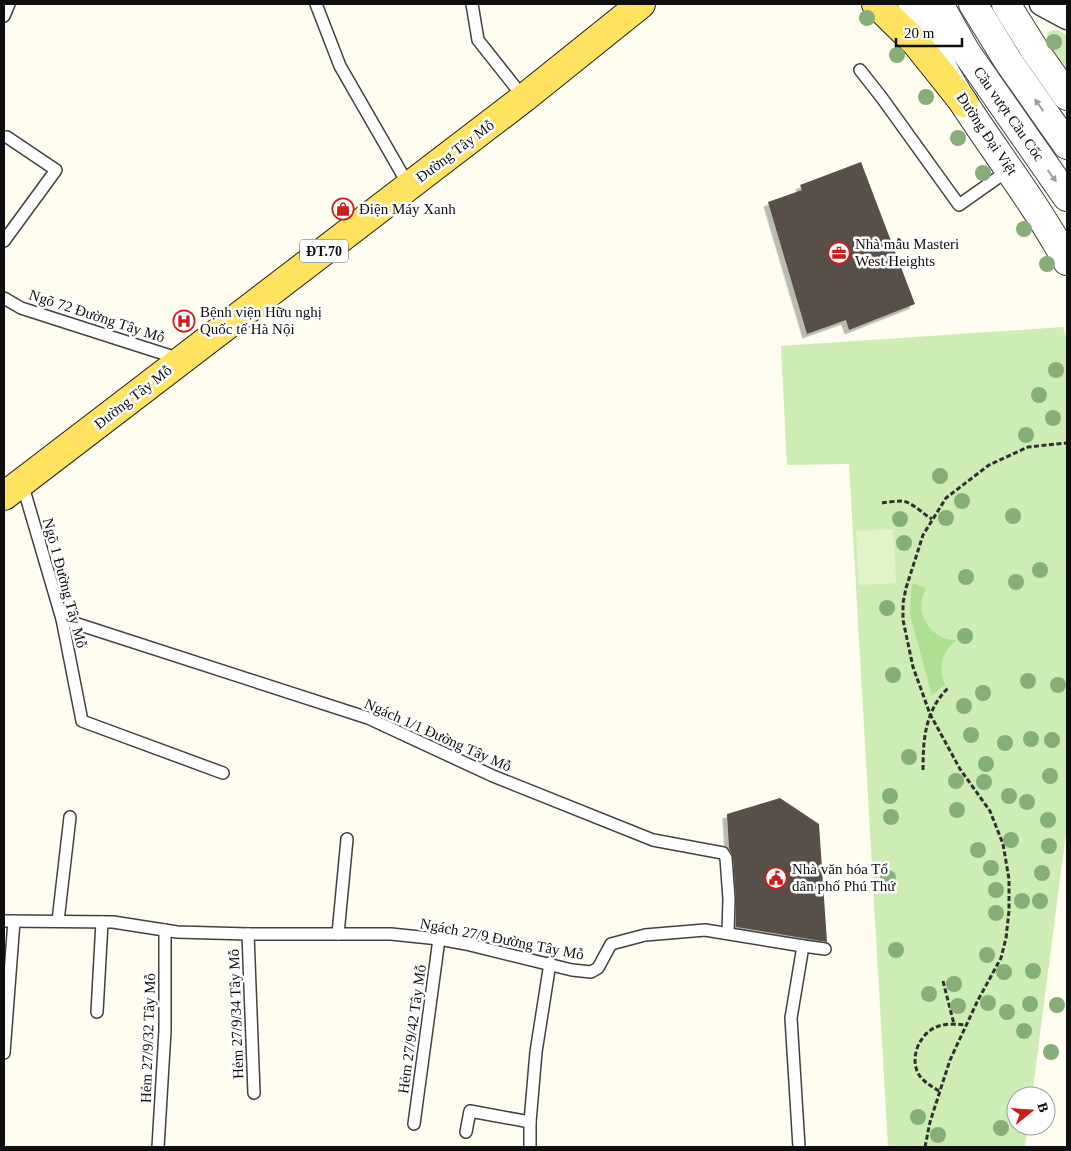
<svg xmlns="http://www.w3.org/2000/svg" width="1071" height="1151" font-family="'Times New Roman',serif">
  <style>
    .green { fill: #ceedb5 }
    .forest { fill: #b0df93 }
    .pitch { fill: #e1f3c8 }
    .building { fill: #585049; filter: url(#shadow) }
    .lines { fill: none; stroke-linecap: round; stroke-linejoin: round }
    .service-casing { stroke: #414141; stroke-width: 14 }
    .minor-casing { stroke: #414141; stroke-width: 25 }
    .tertiary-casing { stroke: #414141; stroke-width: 30 }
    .primary-casing { stroke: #1f1f1f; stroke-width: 30 }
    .path { stroke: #303030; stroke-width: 3; stroke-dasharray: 5 2.5; stroke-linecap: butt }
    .service { stroke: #fff; stroke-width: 11 }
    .minor { stroke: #fff; stroke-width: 22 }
    .tertiary { stroke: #fff; stroke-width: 28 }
    .primary { stroke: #ffe25f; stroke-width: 28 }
    .tree { fill: #87ad79 }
    .oneway { fill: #9f9f9f }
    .labels { text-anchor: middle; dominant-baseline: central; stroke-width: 5; stroke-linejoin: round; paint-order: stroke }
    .shield { fill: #fff; stroke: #565656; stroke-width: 1 }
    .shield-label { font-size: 14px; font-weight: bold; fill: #0e0e0e }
    .street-label { font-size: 15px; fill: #0e0e0e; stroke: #fff }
    .poi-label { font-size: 15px; fill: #0e0e0e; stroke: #fff; text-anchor: start }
  </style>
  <defs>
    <filter id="shadow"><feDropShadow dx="-4.5" dy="4.5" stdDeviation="0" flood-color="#0004"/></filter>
  </defs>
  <rect width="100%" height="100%" fill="#fffdef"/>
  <g class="green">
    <polygon points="1053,30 1057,30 1067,35 1067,69 1046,41 1048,32"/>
    <polygon points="1063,327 1067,341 1067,825 1032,1096 1016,1096 1016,1126 1028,1126 1025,1147 888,1147 849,464 787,465 781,346"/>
  </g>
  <path class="forest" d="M 913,583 L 926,588 C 925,592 922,596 922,600 C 918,621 936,641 957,640 C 941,652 938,667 945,685 L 932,695 L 910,615 L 911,591 Z"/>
  <polygon class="pitch" points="893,529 896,583 859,585 856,531"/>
  <g class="building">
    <polygon points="861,162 915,304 849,330 846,320 807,334 768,202 802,190 800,185"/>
    <polygon points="780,798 819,824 827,942 736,927 736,899 733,857 729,848 727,814"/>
  </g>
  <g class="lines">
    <g class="service-casing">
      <g id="service">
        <polyline points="316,4 340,66 409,186"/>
        <polyline points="472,4 478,40 524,98"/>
        <polyline points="4,16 9,4"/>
        <polyline points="860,70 882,98 959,205 1010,169"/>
        <polyline points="4,241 56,170 7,137"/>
        <polyline points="4,298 21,308 180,359"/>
        <polyline points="22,483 62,619 82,721 223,773"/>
        <polyline points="62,619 368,718 493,776 653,840 723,853 726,858 729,899 728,933"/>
        <polyline points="4,921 113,922 177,932 248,934 391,934 439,939 466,944 572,970 591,972 598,968 611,944 645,935 705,930 803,946 791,1018 799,1147"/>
        <polyline points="58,921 70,817"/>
        <polyline points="248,934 254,1093"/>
        <polyline points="338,934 347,839"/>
        <polyline points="803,946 825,949"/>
        <polyline points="97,1012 102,922"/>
        <polyline points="4,1053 14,921"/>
        <polyline points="414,1124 439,939"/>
        <polyline points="466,1132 470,1111 530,1122"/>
        <polyline points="158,1147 165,1031 165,930"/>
        <polyline points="530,1147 530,1122 536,1052 550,963"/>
      </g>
    </g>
    <g class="minor-casing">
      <polyline id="minor" points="1041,4 1067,18"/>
    </g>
    <g class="tertiary-casing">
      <g id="tertiary">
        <path d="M 912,4 C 928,38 944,74 965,105 C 999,157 1037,206 1067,261"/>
        <polyline points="939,4 966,52 1067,197"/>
        <polyline points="973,4 1008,61 1067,145"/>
        <polyline points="1006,4 1034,49 1067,96"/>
      </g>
    </g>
    <g class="primary-casing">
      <g id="primary">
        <polyline points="876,4 916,43 964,103"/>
        <polyline points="4,496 524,98 641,4"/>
      </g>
    </g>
    <g class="path">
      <path d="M 882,503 C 888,502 896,501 902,501 C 912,502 923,514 932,519"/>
      <path d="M 923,770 C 923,739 925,711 948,688"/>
      <polyline points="943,981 954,1024"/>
      <path d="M 939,1091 C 931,1086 922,1081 918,1073 C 910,1057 919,1036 934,1028 C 943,1023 956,1024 966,1025"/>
      <polyline points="925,1147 930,1122 950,1060 978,1000 1001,958 1006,938 1009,911 1009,879 1003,844 990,811 960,769 930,714 913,667 903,620 903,603 906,588 923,535 946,498 989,465 1028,447 1067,443"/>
    </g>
    <use href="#service" class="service"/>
    <use href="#minor" class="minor"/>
    <use href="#tertiary" class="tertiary"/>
    <use href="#primary" class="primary"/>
  </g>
  <g class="tree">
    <circle cx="867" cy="18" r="8"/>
    <circle cx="1054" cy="42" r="8"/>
    <circle cx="897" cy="55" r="8"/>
    <circle cx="926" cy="97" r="8"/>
    <circle cx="958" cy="138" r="8"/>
    <circle cx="983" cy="173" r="8"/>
    <circle cx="1024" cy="229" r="8"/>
    <circle cx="1047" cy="264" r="8"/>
    <circle cx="1056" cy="370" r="8"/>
    <circle cx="1039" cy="395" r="8"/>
    <circle cx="1053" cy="418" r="8"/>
    <circle cx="1026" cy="435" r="8"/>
    <circle cx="940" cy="476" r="8"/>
    <circle cx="962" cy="501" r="8"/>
    <circle cx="1013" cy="516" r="8"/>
    <circle cx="946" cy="518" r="8"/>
    <circle cx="900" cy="519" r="8"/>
    <circle cx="904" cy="543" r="8"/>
    <circle cx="1040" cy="570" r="8"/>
    <circle cx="966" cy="577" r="8"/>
    <circle cx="1016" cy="582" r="8"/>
    <circle cx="887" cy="608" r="8"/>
    <circle cx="965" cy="636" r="8"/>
    <circle cx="893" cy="675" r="8"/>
    <circle cx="1028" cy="681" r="8"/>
    <circle cx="1058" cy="685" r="8"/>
    <circle cx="983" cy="693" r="8"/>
    <circle cx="964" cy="706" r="8"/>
    <circle cx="971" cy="735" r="8"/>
    <circle cx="1031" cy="739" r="8"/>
    <circle cx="1052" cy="740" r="8"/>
    <circle cx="1005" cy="743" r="8"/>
    <circle cx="909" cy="757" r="8"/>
    <circle cx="986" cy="764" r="8"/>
    <circle cx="1050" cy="776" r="8"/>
    <circle cx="956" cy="781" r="8"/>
    <circle cx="984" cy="782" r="8"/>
    <circle cx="890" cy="796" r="8"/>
    <circle cx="1009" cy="796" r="8"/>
    <circle cx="1027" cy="802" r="8"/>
    <circle cx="957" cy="810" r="8"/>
    <circle cx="891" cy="817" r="8"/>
    <circle cx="1048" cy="820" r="8"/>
    <circle cx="1011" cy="840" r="8"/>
    <circle cx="1049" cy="846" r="8"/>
    <circle cx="978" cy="850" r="8"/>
    <circle cx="991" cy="868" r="8"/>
    <circle cx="1042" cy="873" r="8"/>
    <circle cx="888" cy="878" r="8"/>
    <circle cx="996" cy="890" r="8"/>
    <circle cx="1022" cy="901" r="8"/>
    <circle cx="1040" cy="901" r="8"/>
    <circle cx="996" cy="913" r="8"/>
    <circle cx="896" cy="950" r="8"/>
    <circle cx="987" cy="955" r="8"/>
    <circle cx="1033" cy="971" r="8"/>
    <circle cx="1004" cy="972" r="8"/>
    <circle cx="954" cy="984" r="8"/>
    <circle cx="929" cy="994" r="8"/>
    <circle cx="988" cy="1003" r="8"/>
    <circle cx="1030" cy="1004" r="8"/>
    <circle cx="1057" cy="1005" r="8"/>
    <circle cx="958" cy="1006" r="8"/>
    <circle cx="1007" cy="1012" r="8"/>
    <circle cx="1024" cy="1031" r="8"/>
    <circle cx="1051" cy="1052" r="8"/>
    <circle cx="918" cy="1117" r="8"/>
    <circle cx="1001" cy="1128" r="8"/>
    <circle cx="938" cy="1135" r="8"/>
  </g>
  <defs><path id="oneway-solid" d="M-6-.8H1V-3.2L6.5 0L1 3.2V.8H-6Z" transform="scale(1.25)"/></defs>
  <g class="oneway">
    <use href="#oneway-solid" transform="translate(1039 105) rotate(-125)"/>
    <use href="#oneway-solid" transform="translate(1052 176) rotate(54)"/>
  </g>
  <defs>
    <g id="shop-ring" transform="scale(1.125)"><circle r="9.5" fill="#fff" stroke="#c91e1b" stroke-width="1.5"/><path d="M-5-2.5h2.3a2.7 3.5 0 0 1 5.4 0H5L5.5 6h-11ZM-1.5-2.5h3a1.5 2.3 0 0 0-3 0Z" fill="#c91e1b"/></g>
    <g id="office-ring" transform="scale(1.125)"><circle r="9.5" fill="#fff" stroke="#c91e1b" stroke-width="1.5"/><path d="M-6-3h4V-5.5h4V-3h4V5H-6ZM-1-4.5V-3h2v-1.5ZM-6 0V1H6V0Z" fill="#c91e1b"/></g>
    <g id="hospital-ring" transform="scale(1.125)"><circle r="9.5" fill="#fff" stroke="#c91e1b" stroke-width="1.5"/><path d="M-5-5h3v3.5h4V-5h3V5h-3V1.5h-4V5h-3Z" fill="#c91e1b"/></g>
    <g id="civic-ring" transform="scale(1.125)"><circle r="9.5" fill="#fff" stroke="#c91e1b" stroke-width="1.5"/><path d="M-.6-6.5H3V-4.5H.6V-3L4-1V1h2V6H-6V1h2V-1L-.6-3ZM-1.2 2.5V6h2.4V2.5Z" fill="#c91e1b"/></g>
  </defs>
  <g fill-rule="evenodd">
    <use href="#shop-ring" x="343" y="209"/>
    <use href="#office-ring" x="839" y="253"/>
    <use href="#hospital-ring" x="184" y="321"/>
    <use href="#civic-ring" x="776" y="878"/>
  </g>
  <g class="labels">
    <rect class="shield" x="300" y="239.5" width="48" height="23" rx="4"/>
    <g class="shield-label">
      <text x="324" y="251">ĐT.70</text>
    </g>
    <g class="street-label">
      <text transform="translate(1009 114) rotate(55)">Cầu vượt Cầu Cốc</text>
      <text transform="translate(987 134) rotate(56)">Đường Đại Việt</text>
      <text transform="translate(455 151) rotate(-37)">Đường Tây Mỗ</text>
      <text transform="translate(97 316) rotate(18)">Ngõ 72 Đường Tây Mỗ</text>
      <text transform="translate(133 397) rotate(-38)">Đường Tây Mỗ</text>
      <text transform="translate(65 583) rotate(75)">Ngõ 1 Đường Tây Mỗ</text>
      <text transform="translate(438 735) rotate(24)">Ngách 1/1 Đường Tây Mỗ</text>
      <text transform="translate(502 939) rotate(11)">Ngách 27/9 Đường Tây Mỗ</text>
      <text transform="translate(236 1014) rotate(-92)">Hẻm 27/9/34 Tây Mỗ</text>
      <text transform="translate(412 1029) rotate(-82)">Hẻm 27/9/42 Tây Mỗ</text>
      <text transform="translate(148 1038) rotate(-88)">Hẻm 27/9/32 Tây Mỗ</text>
    </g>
    <g class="poi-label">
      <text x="359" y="209">Điện Máy Xanh</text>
      <text x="855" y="244">Nhà mẫu Masteri<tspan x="855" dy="17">West Heights</tspan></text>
      <text x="200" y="312">Bệnh viện Hữu nghị<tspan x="200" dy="17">Quốc tế Hà Nội</tspan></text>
      <text x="792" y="869">Nhà văn hóa Tổ<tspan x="792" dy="17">dân phố Phú Thứ</tspan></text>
    </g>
  </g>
  <rect width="1071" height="1151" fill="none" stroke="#0e0e0e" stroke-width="10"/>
  <g transform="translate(1031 1111) rotate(73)"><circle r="24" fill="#ffffff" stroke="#9f9f9f"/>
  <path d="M0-4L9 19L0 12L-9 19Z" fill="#c91e1b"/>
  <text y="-8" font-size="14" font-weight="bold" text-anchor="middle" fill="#0e0e0e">B</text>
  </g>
  <path d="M896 38v8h66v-8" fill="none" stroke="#0e0e0e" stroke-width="2.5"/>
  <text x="904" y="38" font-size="15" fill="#0e0e0e" stroke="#ffffff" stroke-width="4" paint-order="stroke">20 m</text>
</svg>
